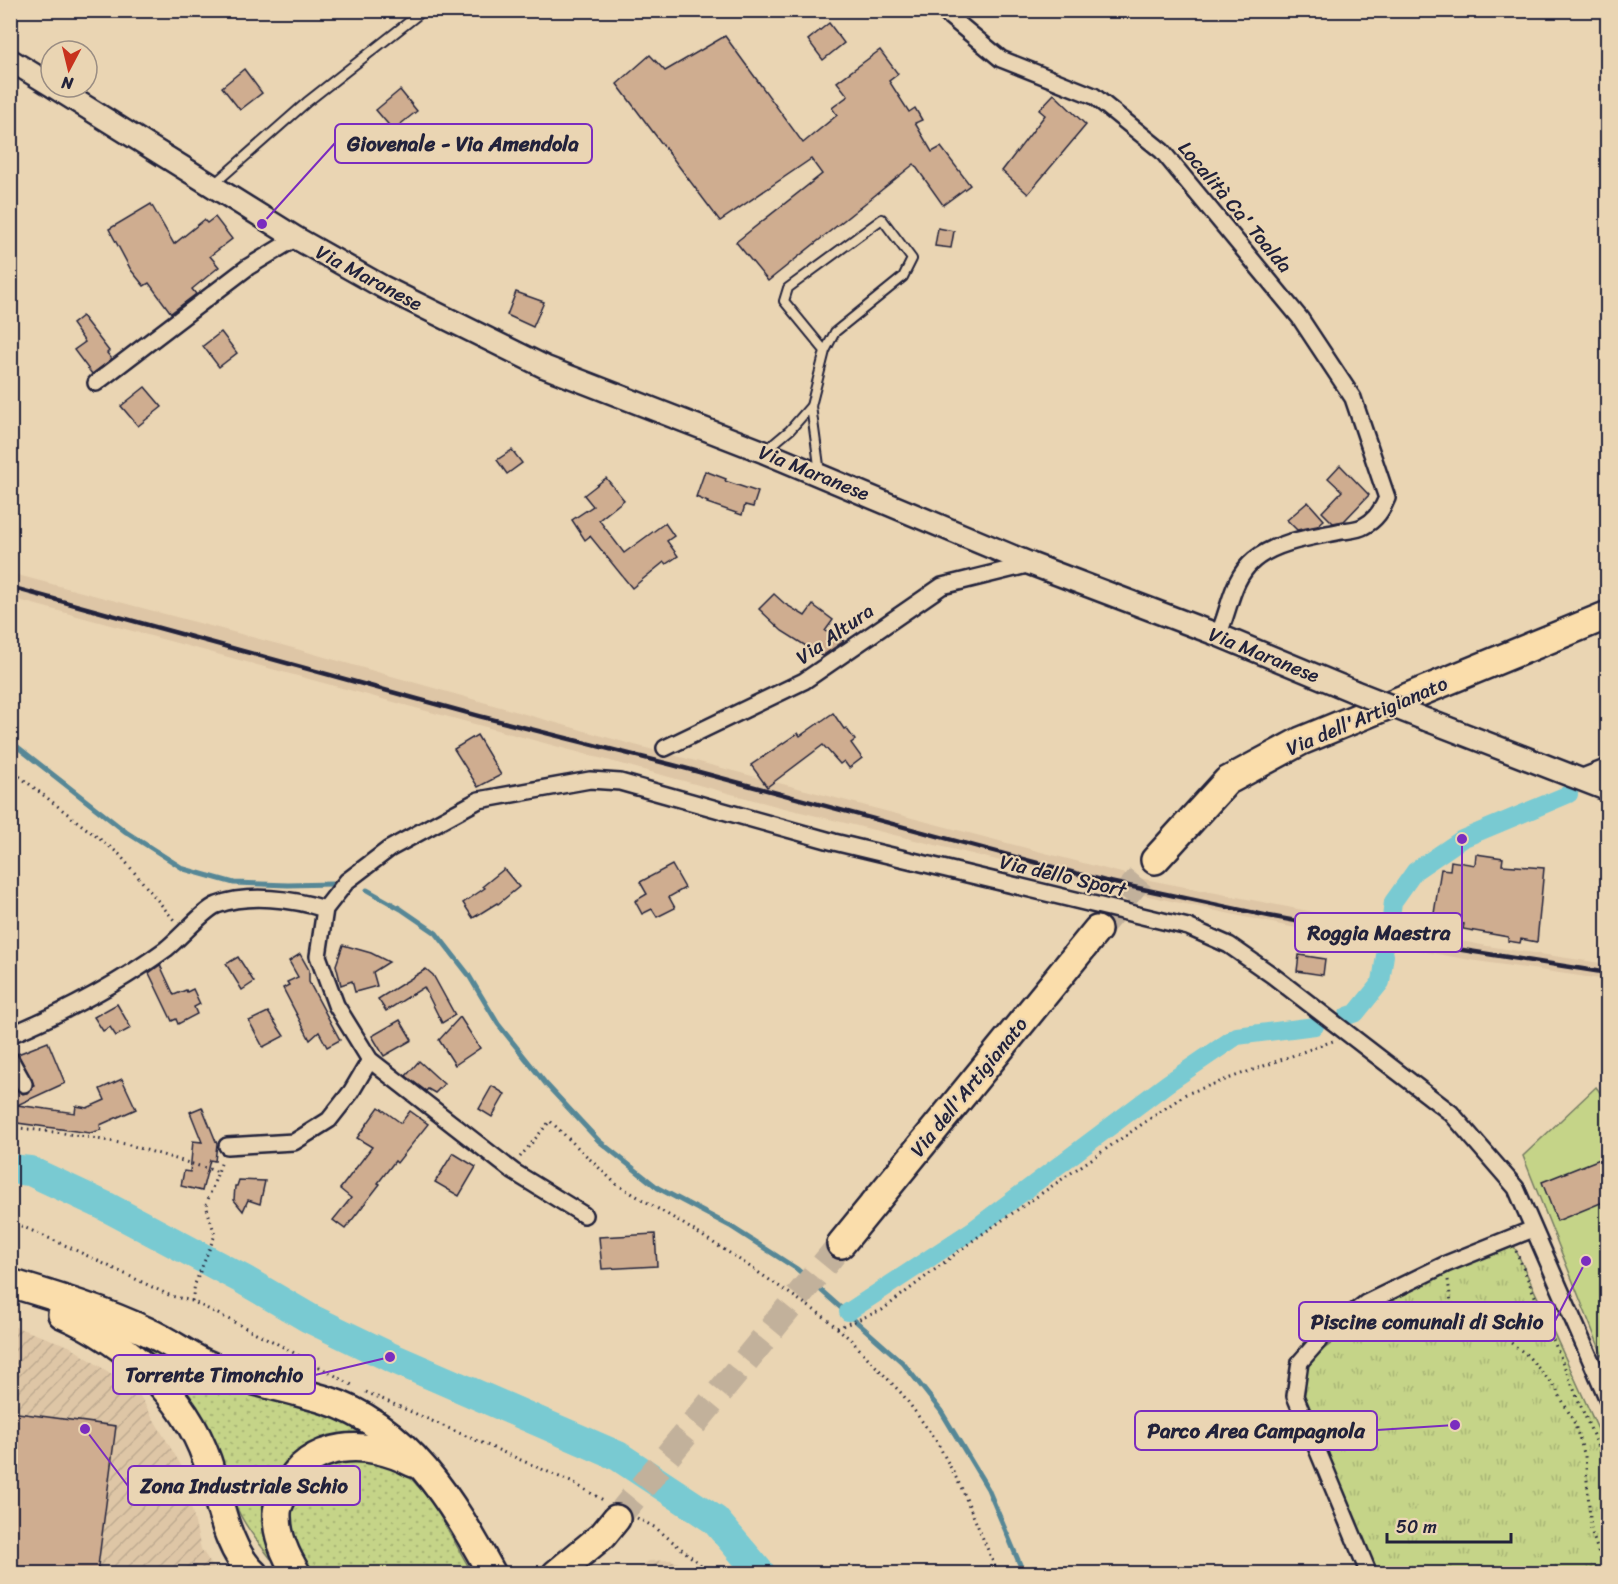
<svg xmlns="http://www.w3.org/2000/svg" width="1618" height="1584" font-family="Sriracha,sans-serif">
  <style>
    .built { fill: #dec6a6 }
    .industrial { fill: url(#industrial-furrows) }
    .grass { fill: #c5d488; stroke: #747b62; stroke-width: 1.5 }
    .park { fill: url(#park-tufts); stroke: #747b62; stroke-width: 1.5 }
    .garden { fill: url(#garden-dots); stroke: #747b62; stroke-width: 1.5 }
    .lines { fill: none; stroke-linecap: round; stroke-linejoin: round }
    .stream { stroke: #568796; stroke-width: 5 }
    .canal { stroke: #79cad2; stroke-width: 18 }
    .river { stroke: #79cad2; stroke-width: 30 }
    .building { fill: #cfad90; stroke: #22223b; stroke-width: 1.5 }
    .highway-tunnel { stroke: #c2b19b; stroke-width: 27; stroke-dasharray: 27 14; stroke-linecap: butt }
    .lane-casing { stroke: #22223b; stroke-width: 12 }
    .street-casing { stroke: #22223b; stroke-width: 20 }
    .secondary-casing { stroke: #22223b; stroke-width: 26 }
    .highway-casing { stroke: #22223b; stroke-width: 32 }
    .path { stroke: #22223b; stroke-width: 3; stroke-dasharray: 1.5 4.5; stroke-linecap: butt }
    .lane { stroke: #ead5b3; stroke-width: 8 }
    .street { stroke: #ead5b3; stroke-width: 15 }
    .secondary { stroke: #ead5b3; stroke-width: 21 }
    .highway { stroke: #faddab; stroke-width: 27 }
    .rail { stroke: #22223b; stroke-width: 4.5 }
    .secondary-bridge-casing { stroke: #22223b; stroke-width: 26; stroke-linecap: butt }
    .secondary-bridge { stroke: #ead5b3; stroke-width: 21 }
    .labels { text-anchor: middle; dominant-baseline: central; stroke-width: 4.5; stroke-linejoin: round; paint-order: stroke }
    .street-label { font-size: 20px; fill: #22223b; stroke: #ead5b3 }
    .leader { fill: none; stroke: #7b2cbf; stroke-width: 2 }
    .callout-dot { fill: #7b2cbf; stroke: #ead5b3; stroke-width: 2 }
    .callout { fill: #ead5b3; stroke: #7b2cbf; stroke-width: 2 }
    .callout-label { font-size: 21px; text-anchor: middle; font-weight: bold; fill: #22223b }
  </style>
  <defs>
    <pattern id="industrial-furrows" width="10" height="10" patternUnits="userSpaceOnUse" patternTransform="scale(1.5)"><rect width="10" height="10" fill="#dec6a6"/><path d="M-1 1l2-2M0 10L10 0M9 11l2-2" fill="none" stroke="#beaa90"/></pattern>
    <pattern id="park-tufts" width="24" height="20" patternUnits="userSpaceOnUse" patternTransform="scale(1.5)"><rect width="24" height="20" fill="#c5d488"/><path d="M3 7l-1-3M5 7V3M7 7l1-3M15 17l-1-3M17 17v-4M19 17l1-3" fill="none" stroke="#a9b676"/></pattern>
    <pattern id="garden-dots" width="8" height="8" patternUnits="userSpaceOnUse" patternTransform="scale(1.5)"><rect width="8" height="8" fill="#c5d488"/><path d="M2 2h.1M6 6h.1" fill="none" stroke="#a9b676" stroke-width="1.8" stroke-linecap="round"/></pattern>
  </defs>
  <rect width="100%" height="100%" fill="#ead5b3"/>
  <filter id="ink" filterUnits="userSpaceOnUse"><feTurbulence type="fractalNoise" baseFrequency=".0167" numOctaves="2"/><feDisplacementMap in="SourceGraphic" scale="12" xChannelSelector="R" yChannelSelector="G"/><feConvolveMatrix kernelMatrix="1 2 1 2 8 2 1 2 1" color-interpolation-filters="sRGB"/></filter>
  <g filter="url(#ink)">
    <polygon class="built" points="10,573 293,648 627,743 1144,879 1487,946 1607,964 1607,980 1470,960 1286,926 1107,887 776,806 11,598"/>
    <g class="industrial">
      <polygon points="10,1325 69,1346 137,1391 182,1467 201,1549 217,1573 11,1573"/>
      <polygon points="671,1560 686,1567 692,1573 632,1573 649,1561"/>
    </g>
    <polygon class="grass" points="1596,1087 1608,1103 1607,1367 1523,1156"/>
    <polygon class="park" points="1514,1246 1607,1449 1607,1573 1378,1573 1304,1401 1306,1366 1324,1349 1430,1273"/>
    <g class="garden">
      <path d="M 108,1324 L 327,1409 L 376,1436 L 330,1440 L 266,1530 L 271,1559 C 258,1542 244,1525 236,1506 C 218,1467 209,1425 183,1389 C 163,1362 136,1342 108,1324 Z"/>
      <polygon points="382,1459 407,1474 433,1503 472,1573 313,1573 303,1563 291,1531 289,1506 302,1481 323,1463"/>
    </g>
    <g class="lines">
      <g class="stream">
        <polyline points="10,741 126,832 184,869 234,883 288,885 332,884"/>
        <polyline points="367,890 401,909 436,933 468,974 498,1024 546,1084 599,1141 658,1188 730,1226 797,1269 903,1363 941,1411 988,1489 1024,1574"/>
      </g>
      <g class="canal">
        <polyline points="1390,926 1393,902 1415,871 1462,839 1569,794"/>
        <polyline points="1347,1016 1356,1013 1381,982 1385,955"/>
        <polyline points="848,1312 974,1229 1168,1083 1237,1036 1315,1026"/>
      </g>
      <polyline class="river" points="10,1169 30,1171 105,1206 244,1280 309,1318 390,1357 618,1456 715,1520 761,1574"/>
    </g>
    <g class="building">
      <polygon points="829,23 844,43 823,60 808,40"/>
      <polygon points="725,36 803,143 837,115 832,108 848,96 837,82 880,50 898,74 889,81 909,112 915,108 922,120 915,123 932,152 941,147 970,185 943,205 914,164 768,281 736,242 822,174 811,159 720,221 617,84 650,55 665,71"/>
      <polygon points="244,69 262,93 240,110 222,87"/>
      <polygon points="400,90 417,111 393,130 376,110"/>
      <polygon points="1054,94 1086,125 1028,194 1002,171 1045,115 1039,110"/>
      <polygon points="151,204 174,244 204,220 207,223 215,217 232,239 210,256 219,267 192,289 196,294 171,313 149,283 144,286 131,270 109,229"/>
      <polygon points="938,228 954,231 951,248 935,246"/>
      <polygon points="516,292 544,302 533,327 507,315"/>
      <polygon points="82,316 109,351 107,353 112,359 92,374 74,350 85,342 72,324"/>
      <polygon points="221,332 237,353 219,367 203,346"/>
      <polygon points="145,387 162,407 138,426 121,406"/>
      <polygon points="512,450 522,463 507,474 497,460"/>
      <polygon points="1340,465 1369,495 1344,521 1333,523 1322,512 1342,491 1328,478"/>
      <polygon points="705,471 726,479 725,481 758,492 753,507 745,505 742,515 707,503 708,502 696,497"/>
      <polygon points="606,478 624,500 599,520 624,553 665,523 674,536 667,541 678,556 666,564 664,562 632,588 590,536 585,540 572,520 593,506 584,495"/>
      <polygon points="1308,502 1324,520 1317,526 1297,530 1287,520"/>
      <polygon points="774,594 785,604 805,616 813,605 833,620 825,631 844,641 822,656 782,631 759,609"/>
      <polygon points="833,713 844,729 846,728 855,740 851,743 862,758 849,768 844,761 840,764 823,745 767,787 751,765 798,733 800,736"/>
      <polygon points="477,735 501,775 478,787 454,749"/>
      <polygon points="1476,854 1503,858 1502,865 1544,868 1537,942 1521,939 1520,943 1508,941 1508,937 1463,929 1464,924 1433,920 1441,869 1450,870 1451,861 1475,865"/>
      <polygon points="672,865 685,888 669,897 675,908 657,917 652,909 642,914 635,901 647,894 640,882"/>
      <polygon points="504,869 519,887 498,904 497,903 473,918 463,903 485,888 483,886"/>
      <polygon points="343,945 371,953 389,962 373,972 377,986 355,992 352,981 341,985 336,965"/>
      <polygon points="300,954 309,970 309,982 340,1040 327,1047 319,1032 310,1040 283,988 289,985 287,982 298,977 289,961"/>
      <polygon points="1299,955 1325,959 1323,975 1297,971"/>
      <polygon points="238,957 254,982 242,990 226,964"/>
      <polygon points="160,965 174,995 186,990 187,992 193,989 200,1004 194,1007 197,1014 178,1024 176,1019 172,1021 149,973"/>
      <polygon points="426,969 433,975 455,1015 442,1023 424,987 386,1011 378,999"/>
      <polygon points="117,1004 131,1028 116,1036 110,1027 103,1031 94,1017"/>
      <polygon points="268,1012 284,1036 263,1047 249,1021"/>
      <polygon points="460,1017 480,1048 455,1065 439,1040"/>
      <polygon points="400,1020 412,1040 384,1056 372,1036"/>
      <polygon points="48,1042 65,1083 17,1105 75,1113 76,1106 87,1108 105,1100 100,1089 122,1079 136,1109 100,1125 101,1130 90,1133 10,1122 10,1080 16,1089 23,1094 29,1092 34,1085 18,1054"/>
      <polygon points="419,1061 444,1084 435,1093 428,1089 426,1091 406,1076"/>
      <polygon points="492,1086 505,1094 492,1117 479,1109"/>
      <polygon points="202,1107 217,1144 215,1161 210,1160 202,1191 181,1186 184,1171 190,1172 193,1141 202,1142 190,1112"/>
      <polygon points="379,1107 401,1123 410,1111 428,1124 397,1163 395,1161 378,1183 380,1184 345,1229 333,1220 351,1198 340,1189 372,1147 357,1138"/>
      <polygon points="453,1153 476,1167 459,1196 435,1182"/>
      <polygon points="1600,1159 1608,1175 1608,1200 1557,1221 1542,1182"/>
      <polygon points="239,1180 265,1181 260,1204 248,1200 243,1211 234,1200 235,1186 237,1186"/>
      <polygon points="655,1234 657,1266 602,1269 599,1237"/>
      <polygon points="10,1412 116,1426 97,1574 10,1574"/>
    </g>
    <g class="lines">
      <g class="highway-tunnel">
        <polyline points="1097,930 1155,860"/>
        <polyline points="616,1519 841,1244"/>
      </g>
      <g class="lane-casing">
        <g id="lane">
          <polyline points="214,184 307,102 424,10"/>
          <polyline points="765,451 790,430 811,406"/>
          <polyline points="820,473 811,406 825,351 784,301 788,288 882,219 912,259 903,277 835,332 825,351"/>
        </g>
      </g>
      <g class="street-casing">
        <g id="street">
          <path d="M 942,10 L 1001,59 L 1094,96 L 1162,151 L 1300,318 L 1353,398 L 1387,498 C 1382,510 1376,520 1364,526 C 1358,530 1349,530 1342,531 C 1313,537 1277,541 1254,560 C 1231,579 1230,610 1218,635"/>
          <polyline points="96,383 248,267 296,238"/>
          <polyline points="665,748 804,681 942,586 1031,564"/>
          <polyline points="1577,779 1608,767"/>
          <path d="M 10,1035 C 65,1012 118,984 166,949 C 179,939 205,909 217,905 C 248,893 294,899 325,909"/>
          <polyline points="10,1059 24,1084"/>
          <polyline points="227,1146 294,1142 329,1120 351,1092 370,1060"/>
          <polyline points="584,1215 514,1172 370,1060 336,1005 318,956 325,909 347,881 389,849 479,800 590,780 620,782 834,842 1188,927 1229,945 1272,975 1451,1113 1516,1188 1608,1400"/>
          <polyline points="1369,1574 1295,1396 1300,1362 1322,1337 1366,1303 1446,1264 1533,1229"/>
        </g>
      </g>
      <g class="secondary-casing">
        <g id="secondary">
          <polyline points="10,60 51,85"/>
          <polyline points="54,87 296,238 383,287 545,367 764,452 1031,564 1218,635 1353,691"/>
          <polyline points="1427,720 1608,790"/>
        </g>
      </g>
      <g class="highway-casing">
        <g id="highway">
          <polyline points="1155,860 1227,781 1301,741 1608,615"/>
          <polyline points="841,1244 1097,930"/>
          <path d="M 10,1283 C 57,1297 104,1311 148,1332 C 167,1340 185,1354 204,1363 C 243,1381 285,1387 326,1400 C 408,1426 453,1503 492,1574"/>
          <path d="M 62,1314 C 125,1341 184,1394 207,1460 C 219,1495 225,1548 254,1574"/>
          <path d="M 297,1574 C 285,1555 276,1535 277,1513 C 277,1506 282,1498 285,1491 C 308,1439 369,1439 413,1463"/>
          <polyline points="556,1574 603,1535 616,1519"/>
        </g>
      </g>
      <g class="path">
        <polyline points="10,769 119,854 174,920"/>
        <polyline points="10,1127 63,1133 126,1144 219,1172"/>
        <polyline points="520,1157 550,1121 616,1184 677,1220 731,1254 823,1316 849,1338 903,1395 937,1442 962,1489 998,1574"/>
        <polyline points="10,1221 69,1247 171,1296 192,1301 274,1342 354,1386"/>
        <polyline points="1516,1251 1608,1471"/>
        <polyline points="1448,1280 1451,1302 1463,1316 1502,1336 1527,1355 1555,1387 1574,1422 1585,1456 1591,1530 1598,1551 1608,1556"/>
        <polyline points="192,1301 195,1284 215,1235 206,1205 222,1161"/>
        <polyline points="837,1328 882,1310 975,1239 1186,1094 1333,1041"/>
        <polyline points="366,1392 571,1482 605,1501"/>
        <polyline points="637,1518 656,1528 712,1574"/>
      </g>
      <use href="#lane" class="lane"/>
      <use href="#street" class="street"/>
      <use href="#secondary" class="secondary"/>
      <use href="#highway" class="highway"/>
      <polyline class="rail" points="10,587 479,716 673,765 1105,881 1269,916 1393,939 1608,973"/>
      <g class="secondary-bridge-casing">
        <polyline id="secondary-bridge" points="1353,691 1427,720"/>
      </g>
      <use href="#secondary-bridge" class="secondary-bridge"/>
    </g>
  </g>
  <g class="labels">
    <g class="street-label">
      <text transform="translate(1235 207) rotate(50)">Località Ca' Toalda</text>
      <text transform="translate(369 278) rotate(28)">Via Maranese</text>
      <text transform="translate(814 473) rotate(22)">Via Maranese</text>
      <text transform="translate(835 634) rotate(-35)">Via Altura</text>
      <text transform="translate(1264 655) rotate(22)">Via Maranese</text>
      <text transform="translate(1367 716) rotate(-23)">Via dell'Artigianato</text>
      <text transform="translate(1063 876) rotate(13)">Via dello Sport</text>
      <text transform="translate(969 1087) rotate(-51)">Via dell'Artigianato</text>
    </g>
  </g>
  <path class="leader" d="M262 224L335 143M1462 839L1462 933M1586 1261L1555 1321M390 1357L315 1375M1455 1425L1377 1430M85 1429L128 1486"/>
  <g class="callout-dot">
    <circle cx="262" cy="224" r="6"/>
    <circle cx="1462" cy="839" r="6"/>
    <circle cx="1586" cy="1261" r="6"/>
    <circle cx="390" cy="1357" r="6"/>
    <circle cx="1455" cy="1425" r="6"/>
    <circle cx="85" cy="1429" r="6"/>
  </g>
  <g class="callout">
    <rect x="335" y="124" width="257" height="39" rx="6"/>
    <rect x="1295" y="913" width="167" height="39" rx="6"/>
    <rect x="1299" y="1302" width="256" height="39" rx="6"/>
    <rect x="113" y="1355" width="202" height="39" rx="6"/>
    <rect x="1135" y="1411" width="242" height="39" rx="6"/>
    <rect x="128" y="1466" width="232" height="39" rx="6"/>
  </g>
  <g class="callout-label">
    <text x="463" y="151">Giovenale - Via Amendola</text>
    <text x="1379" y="940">Roggia Maestra</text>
    <text x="1427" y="1329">Piscine comunali di Schio</text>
    <text x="214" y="1382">Torrente Timonchio</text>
    <text x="1256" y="1438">Parco Area Campagnola</text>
    <text x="244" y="1493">Zona Industriale Schio</text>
  </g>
  <rect width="1618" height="1584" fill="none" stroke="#ead5b3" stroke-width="36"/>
  <rect x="18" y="18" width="1582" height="1548" fill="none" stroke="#22223b" stroke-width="2" filter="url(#ink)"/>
  <g transform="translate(69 69) rotate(187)"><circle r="28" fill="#ead5b3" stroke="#9a8d83" stroke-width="1.5"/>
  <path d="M0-4.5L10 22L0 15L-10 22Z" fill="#c8321e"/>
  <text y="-9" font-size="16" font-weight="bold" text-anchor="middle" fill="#22223b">N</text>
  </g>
  <path d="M1387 1533v9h124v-9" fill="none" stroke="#22223b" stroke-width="3"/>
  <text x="1396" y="1533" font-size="18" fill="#22223b" stroke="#ead5b3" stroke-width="4.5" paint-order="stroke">50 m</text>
</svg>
